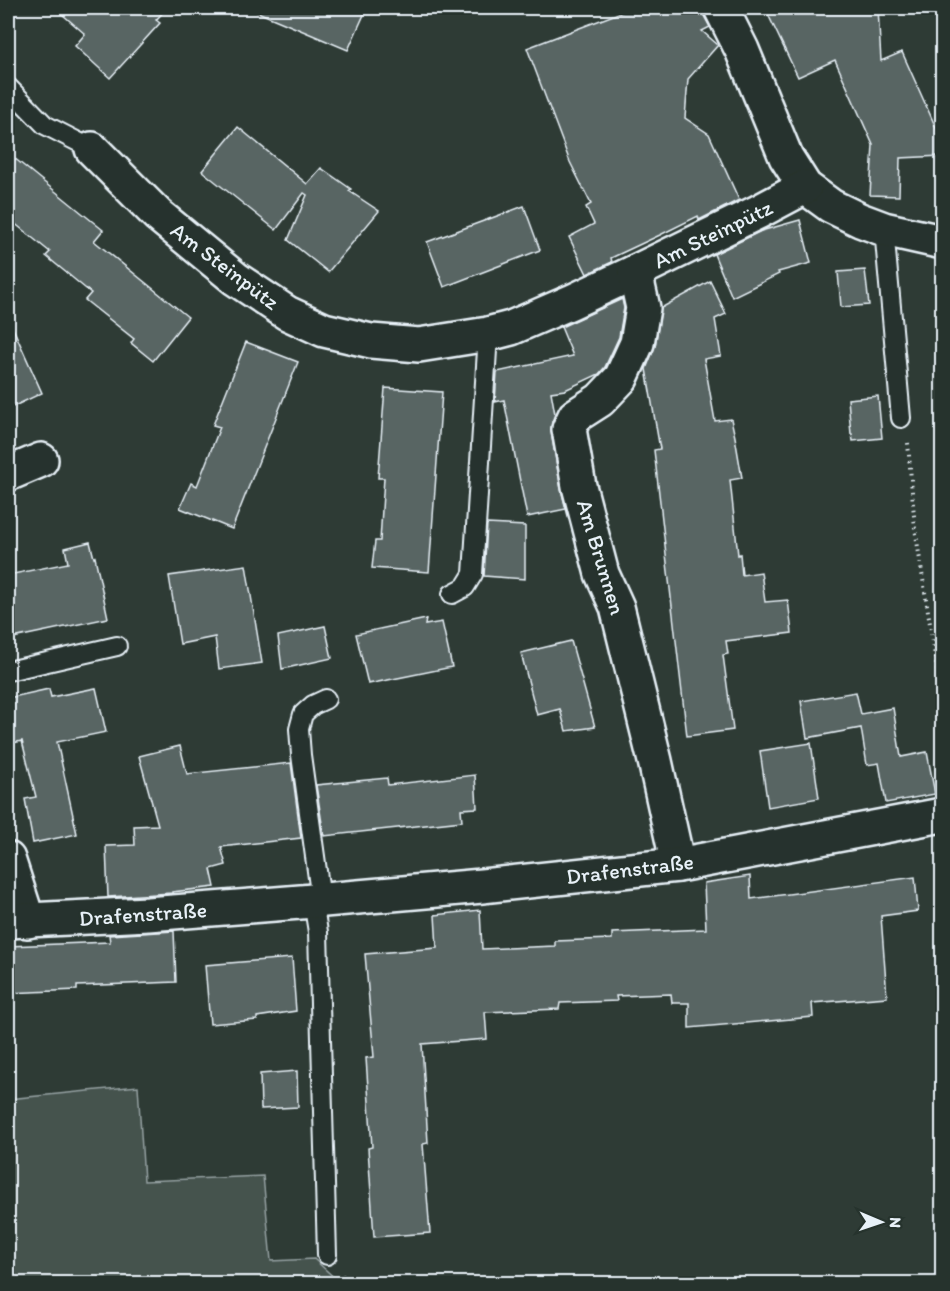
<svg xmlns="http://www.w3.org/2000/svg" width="950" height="1291" font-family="Itim,sans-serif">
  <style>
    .green { fill: #45524e; stroke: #96a2a3; stroke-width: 1.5 }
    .building { fill: #596563; stroke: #e8f1f8; stroke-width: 1.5 }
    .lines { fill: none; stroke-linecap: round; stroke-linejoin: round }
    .lane-casing { stroke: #e8f1f8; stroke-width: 22 }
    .street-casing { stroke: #e8f1f8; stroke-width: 38 }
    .path { stroke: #e8f1f8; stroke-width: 4; stroke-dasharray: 1.5 4.5; stroke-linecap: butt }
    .lane { stroke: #26332d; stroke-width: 18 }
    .street { stroke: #26332d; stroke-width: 33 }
    .labels { text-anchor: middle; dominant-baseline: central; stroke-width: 4.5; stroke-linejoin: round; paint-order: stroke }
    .street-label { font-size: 22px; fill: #e8f1f8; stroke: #26332d }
  </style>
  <rect width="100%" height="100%" fill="#2e3b35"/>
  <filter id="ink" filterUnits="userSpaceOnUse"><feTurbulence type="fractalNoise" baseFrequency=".0167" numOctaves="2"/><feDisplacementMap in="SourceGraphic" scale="12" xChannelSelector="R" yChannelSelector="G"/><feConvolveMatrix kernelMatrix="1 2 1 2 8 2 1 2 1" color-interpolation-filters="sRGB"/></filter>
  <g filter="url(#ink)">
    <polygon class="green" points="138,1086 144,1181 263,1176 271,1261 314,1259 340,1283 8,1283 8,1099"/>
    <g class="building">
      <polygon points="55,8 167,8 156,20 160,23 110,78 75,46 85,34"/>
      <polygon points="248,8 367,8 348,50"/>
      <polygon points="632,8 702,8 704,16 710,27 702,31 718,45 688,79 685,118 709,134 739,200 699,220 698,216 660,235 611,258 612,262 587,274 569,237 594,224 586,207 591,204 570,162 527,48"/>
      <polygon points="765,8 878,8 881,61 902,52 937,130 942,129 942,156 900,158 899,196 870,195 873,145 835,60 798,77"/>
      <polygon points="238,127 307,184 321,168 351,189 349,191 379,211 328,272 288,240 307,195 304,193 276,230 202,171"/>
      <polygon points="8,153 103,230 94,241 188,317 153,361 131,343 134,339 85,300 91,293 46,256 50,252 8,218"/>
      <polygon points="524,206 540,250 444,287 427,242"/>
      <polygon points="800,220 811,263 778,272 779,274 732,297 714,254 761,231"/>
      <polygon points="865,270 869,305 841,307 838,272"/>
      <polygon points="710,281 726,314 715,319 721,356 704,359 715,421 731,419 735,437 742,478 730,480 738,555 740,554 742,575 761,572 765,602 788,600 792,633 726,641 728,654 723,655 733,730 687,736 654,450 660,449 646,369 655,346 661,308"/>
      <polygon points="622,299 624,308 619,337 605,367 599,374 565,390 551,392 555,414 552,422 551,432 561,489 566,509 527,517 504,400 495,402 497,372 573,356 561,327"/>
      <polygon points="8,317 42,393 8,409"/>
      <polygon points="246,342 298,362 232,529 180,508 191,483 197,486 220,427 213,425"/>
      <polygon points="385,388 442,392 429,572 372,568 375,541 380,541 384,478 378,478"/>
      <polygon points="878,396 882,438 853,441 852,434 851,434 848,399"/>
      <polygon points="487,524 525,526 525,579 484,576"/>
      <polygon points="90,542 94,558 95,557 108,618 8,639 8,575 68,563 65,548"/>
      <polygon points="246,565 262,663 219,669 215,637 180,644 169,576"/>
      <polygon points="426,619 425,625 442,622 452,667 368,684 356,634"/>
      <polygon points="325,626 332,658 282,669 278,636"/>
      <polygon points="571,641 595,727 566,731 560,709 537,715 521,653"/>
      <polygon points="96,688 106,732 57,742 77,834 33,843 25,799 36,797 22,741 8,744 8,698 49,689 51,697"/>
      <polygon points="856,692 861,714 893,708 901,757 927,752 935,794 886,803 879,763 867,765 861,728 807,738 801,701"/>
      <polygon points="811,743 819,798 768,807 760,751"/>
      <polygon points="180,746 187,774 291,763 301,838 221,847 226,865 211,869 215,887 172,892 172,893 108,897 106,846 135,845 134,826 158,825 139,756"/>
      <polygon points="475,775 477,808 461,809 462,821 324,836 316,785 387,778 388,785"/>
      <polygon points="750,876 751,899 915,877 918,911 881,916 887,997 812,1003 813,1017 689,1028 689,1003 672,1003 671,994 616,996 617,1001 560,1003 559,1009 485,1012 487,1039 422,1044 428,1143 423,1144 430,1233 374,1237 368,1148 372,1147 366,1058 374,1057 365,954 437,948 435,915 480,910 482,949 555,946 555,941 612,939 612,933 706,929 704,883"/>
      <polygon points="174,931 176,982 77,986 77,990 8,993 8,946 110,942 109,935"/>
      <polygon points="292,958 296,1011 257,1017 257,1020 210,1024 205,965"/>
      <polygon points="297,1071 298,1107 261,1109 260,1074"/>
    </g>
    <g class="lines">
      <g class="lane-casing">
        <g id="lane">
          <polyline points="8,87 45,125 92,149"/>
          <polyline points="884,229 901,418"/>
          <polyline points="452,594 465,587 473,574 488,334"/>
          <polyline points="8,671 117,646"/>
          <polyline points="321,900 301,755 299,729 303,714 313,705 326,699"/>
          <polyline points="313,901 318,932 327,1255"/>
        </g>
      </g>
      <g class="street-casing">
        <g id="street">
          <polyline points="721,8 742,50 786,157 805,187 831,206 860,220 884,229 942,242"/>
          <polyline points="92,149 158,215 236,279 287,313 324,330 371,341 419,345 488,334 511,328 571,302 635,272 758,212 805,187"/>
          <polyline points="635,272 643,308 637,343 621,378 600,400 575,416 569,429 579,486 602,574 617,607 655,761 678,865"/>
          <polyline points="8,474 41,460"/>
          <polyline points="8,859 28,921"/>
          <polyline points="8,921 148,914 313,901 482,886 678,865 942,815"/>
        </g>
      </g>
      <g class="path">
        <polyline points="908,443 915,528 942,701"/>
        <polyline points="342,1275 348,1284"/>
      </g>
      <use href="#lane" class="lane"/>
      <use href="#street" class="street"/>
    </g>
  </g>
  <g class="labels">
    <g class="street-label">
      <text transform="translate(713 234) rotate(-26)">Am Steinpütz</text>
      <text transform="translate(225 266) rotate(37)">Am Steinpütz</text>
      <text transform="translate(601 557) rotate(73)">Am Brunnen</text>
      <text transform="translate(630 869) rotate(-7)">Drafenstraße</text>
      <text transform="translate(143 914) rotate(-4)">Drafenstraße</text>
    </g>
  </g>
  <rect width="950" height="1291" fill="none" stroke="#26332d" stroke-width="30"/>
  <rect x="15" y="15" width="920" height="1261" fill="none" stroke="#e8f1f8" stroke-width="2" filter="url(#ink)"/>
  <g transform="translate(881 1222) rotate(92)" stroke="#26332d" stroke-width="4.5" paint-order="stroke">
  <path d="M0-4.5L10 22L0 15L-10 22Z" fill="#e8f1f8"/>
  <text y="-9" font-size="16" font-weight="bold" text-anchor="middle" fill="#e8f1f8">N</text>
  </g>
</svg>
